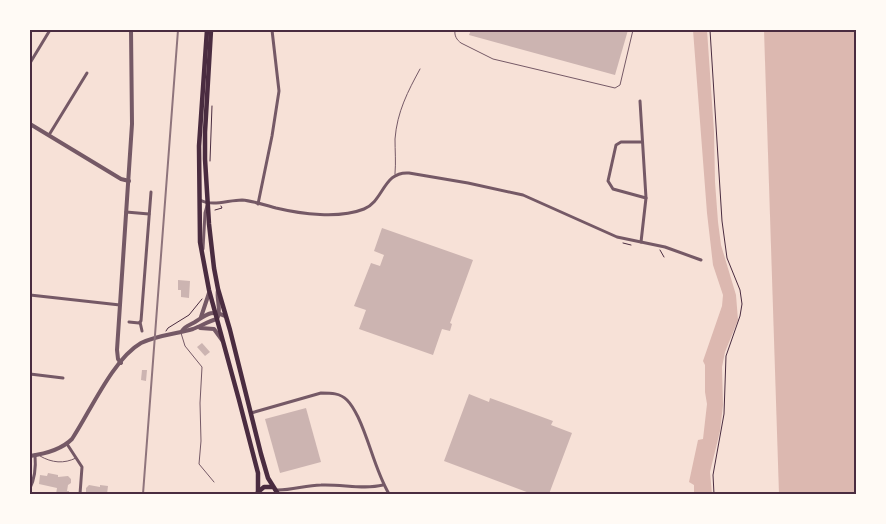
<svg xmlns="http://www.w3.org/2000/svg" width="886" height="524" font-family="'PT Serif',serif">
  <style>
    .water { fill: #dcb8b0 }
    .building { fill: #ccb4b1 }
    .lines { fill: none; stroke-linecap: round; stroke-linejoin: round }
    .path { stroke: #4a2c40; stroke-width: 1 }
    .service { stroke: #755966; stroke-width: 1 }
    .minor { stroke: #755966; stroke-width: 3 }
    .tertiary { stroke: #755966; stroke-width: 4 }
    .primary { stroke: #4a2c40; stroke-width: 4.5 }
    .rail { stroke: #8f747c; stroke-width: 2 }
    .neatline { fill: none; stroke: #4a2c40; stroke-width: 2 }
  </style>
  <rect width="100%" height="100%" fill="#f7e1d7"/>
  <g class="water">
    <polygon points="693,30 707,30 714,132 715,182 718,222 721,245 736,295 738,320 725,352 722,367 723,405 720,431 710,472 712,494 694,494 694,485 689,482 698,440 703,439 707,404 705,392 705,365 703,361 722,306 723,295 713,265 707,213"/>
    <polygon points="764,30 856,30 856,494 779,494"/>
  </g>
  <g class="building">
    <polygon points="471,30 628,30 615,75 469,35"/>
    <polygon points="382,228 473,260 450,323 452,324 450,331 442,329 433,355 359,329 366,310 354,306 371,263 380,266 384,255 374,251"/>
    <polygon points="178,280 190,281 189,298 181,297 181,290 178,290"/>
    <polygon points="202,343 210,352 205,356 197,347"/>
    <polygon points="142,370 147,370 146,381 141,380"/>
    <polygon points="469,394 489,402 490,398 553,421 551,425 572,433 549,494 532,494 444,461"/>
    <polygon points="306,408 321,462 280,473 265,419"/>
    <polygon points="48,473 58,475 58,477 68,476 71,479 71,483 68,485 67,491 69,491 69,494 56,494 57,488 39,484 40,475 47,476"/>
    <polygon points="89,485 100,487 100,485 108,486 107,494 86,494 86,488"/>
  </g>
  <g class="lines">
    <g class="path">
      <polyline points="710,30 722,221 727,258 740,290 742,304 740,316 726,356 724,414 713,475 714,494"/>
      <polyline points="210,161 212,106"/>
      <polyline points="215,210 222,208 221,206"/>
      <polyline points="623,243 631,245"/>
      <polyline points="660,250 664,257"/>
      <polyline points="166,331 168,328 189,315 202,299"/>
    </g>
    <g class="service">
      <path d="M 455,30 C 454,36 457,40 461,43 L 493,59 L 615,88 L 620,85 L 633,30"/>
      <path d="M 395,174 C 396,162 395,150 395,139 C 397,112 408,91 420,69"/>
      <polyline points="181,333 185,346 202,367 200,403 201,441 199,464 214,482"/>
      <path d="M 40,456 C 52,463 64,464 76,458"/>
    </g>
    <g class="minor">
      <polyline points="30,63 50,30"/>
      <polyline points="640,101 646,198 641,242"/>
      <polyline points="49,135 87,73"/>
      <polyline points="642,142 621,142 616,145 608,181 613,189 646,198"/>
      <path d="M 200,200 C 213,207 228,200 242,200 C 253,201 265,205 276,208 C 301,214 339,219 364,209 C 384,201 383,171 409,173 L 468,183 L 523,195 L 617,237 L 665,247 L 701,260"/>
      <polyline points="258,204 272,136 279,91 272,30"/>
      <polyline points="126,212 149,214"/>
      <polyline points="203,249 205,213 207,206"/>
      <polyline points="30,295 120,305"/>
      <polyline points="129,322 139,323 141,321 151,192"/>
      <polyline points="140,322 142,331"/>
      <polyline points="30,374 63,378"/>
      <path d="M 251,413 L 321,393 C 331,393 340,393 347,400 C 352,405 355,411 358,417 C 370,442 375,470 389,494"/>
      <polyline points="67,444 82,467 80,494"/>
      <path d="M 30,488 C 35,478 36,467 35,455"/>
      <path d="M 275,490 C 291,491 305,485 321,485 C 342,484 364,490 383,485"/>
      <polyline points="223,494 234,494"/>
    </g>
    <g class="tertiary">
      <polyline points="30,124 121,179 129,181"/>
      <polyline points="201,317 209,293"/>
      <polyline points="200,328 214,329 222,340"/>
      <path d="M 182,331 C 185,326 190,325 195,322 C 206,315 212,309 225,316"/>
      <polyline points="121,363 118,359 117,350 132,124 131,30"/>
      <path d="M 30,456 C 44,454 62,449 72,439 C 90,412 113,359 141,343 C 157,335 176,334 193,329 C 201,326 209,321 217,319 C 222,311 216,299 218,290"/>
    </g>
    <g class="primary">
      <polyline points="207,30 199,146 200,242 209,290 239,400 258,473 258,494"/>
      <polyline points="211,30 205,132 205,159 209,224 214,268 218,289 230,330 261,454 268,478 278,494"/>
      <polyline points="258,492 264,487 272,487"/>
    </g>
    <polyline class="rail" points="143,494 178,30"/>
  </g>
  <rect width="886" height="524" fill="none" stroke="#fffaf5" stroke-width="62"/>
  <rect x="31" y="31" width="824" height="462" class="neatline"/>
</svg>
